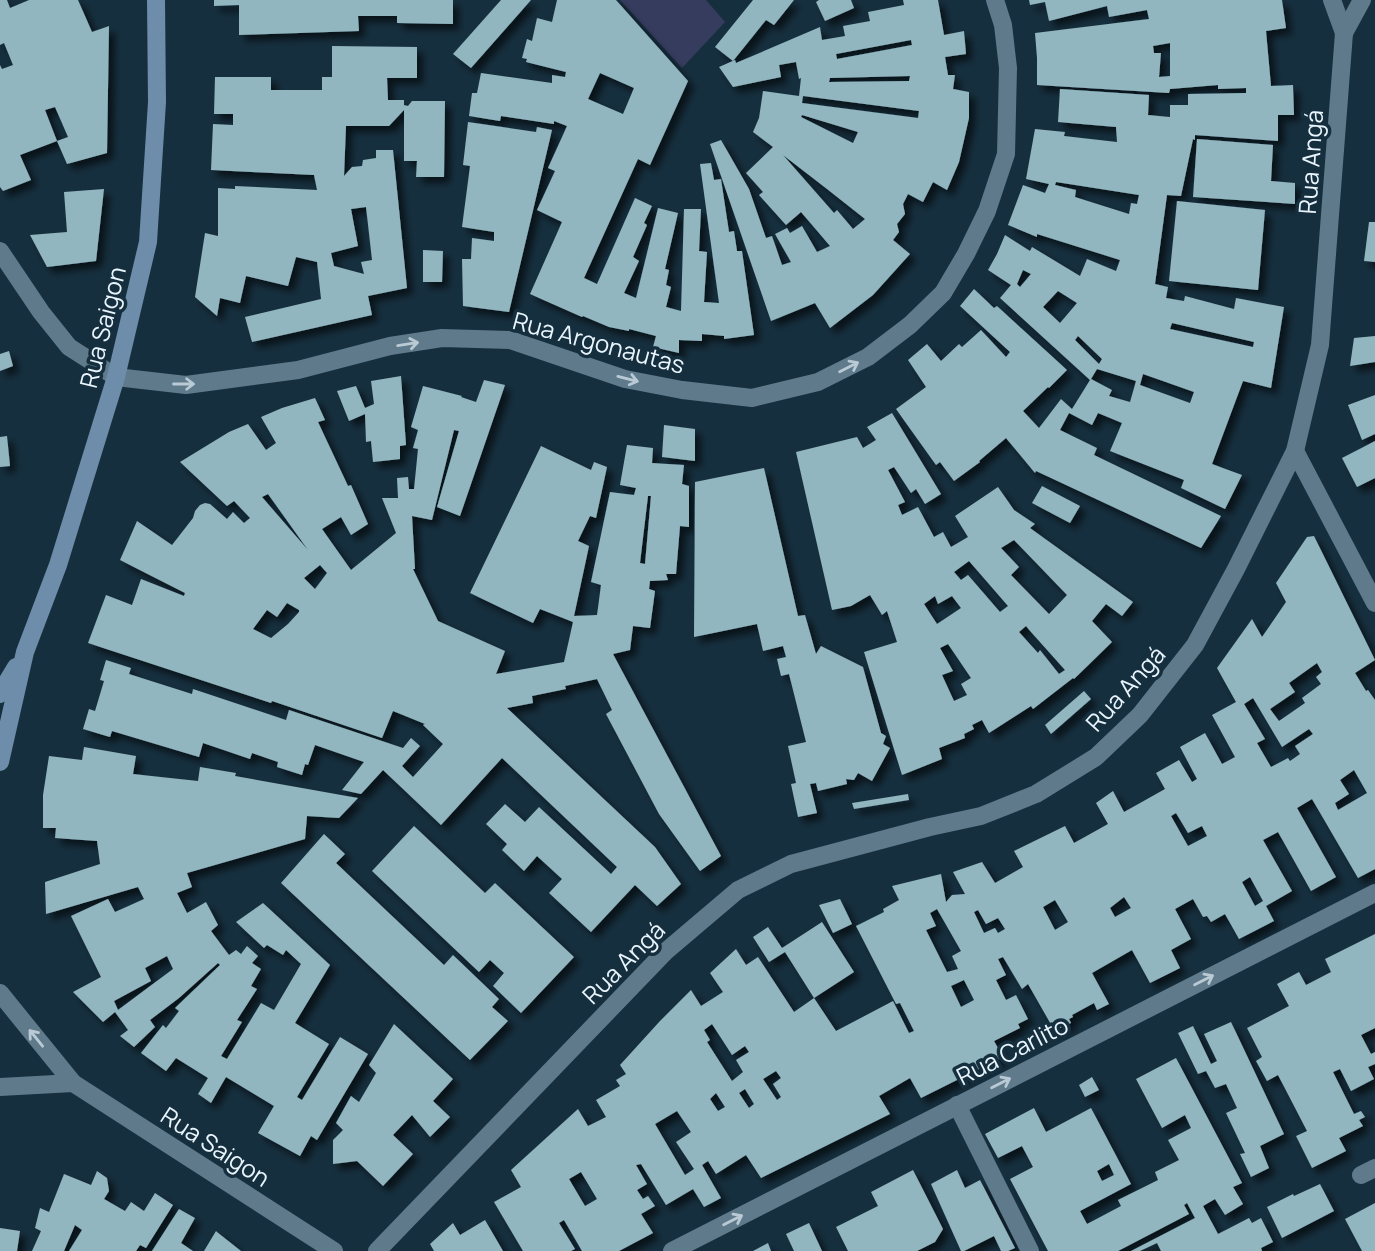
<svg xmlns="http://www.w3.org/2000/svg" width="1375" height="1251" font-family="Manrope,sans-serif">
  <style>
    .green { fill: #363c5e }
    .building { fill: #92b6c0; fill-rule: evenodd; filter: url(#shadow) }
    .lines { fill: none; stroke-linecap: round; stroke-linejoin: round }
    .lane { stroke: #5f7a8b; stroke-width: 18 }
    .street { stroke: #5f7a8b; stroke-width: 18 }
    .secondary { stroke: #6d8daa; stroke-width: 18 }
    .oneway { stroke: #b9cad5 }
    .labels { text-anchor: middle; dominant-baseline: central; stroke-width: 7; stroke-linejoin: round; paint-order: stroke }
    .street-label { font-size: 24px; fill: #e9f5fd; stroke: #162f3e }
  </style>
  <defs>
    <filter id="shadow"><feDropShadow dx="6" dy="6" stdDeviation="3.5" flood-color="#0009"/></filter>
  </defs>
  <rect width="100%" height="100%" fill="#162f3e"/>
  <polygon class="green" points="620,0 706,0 725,22 682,68"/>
  <g class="building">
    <polygon points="0,0 7,0 10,8 29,0 78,0 92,32 109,26 107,153 67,164 57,141 68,137 55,107 45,110 57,141 20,155 31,180 3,191 0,187 0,65 2,69 13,65 4,43 0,45"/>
    <polygon points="214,0 453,0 453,24 397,23 397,16 358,16 359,31 239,35 239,5 214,6"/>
    <polygon points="501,0 531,0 471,68 453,54"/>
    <path d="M 557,0 L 616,0 L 688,81 L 650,165 L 638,159 L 584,278 L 597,284 L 635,198 L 652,206 L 644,223 L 647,225 L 633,257 L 639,261 L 624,293 L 636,298 L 658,208 L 678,213 L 665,269 L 669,270 L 666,285 L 671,287 L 666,307 L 681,311 L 684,209 L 701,209 L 699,251 L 707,252 L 704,302 L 719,303 L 700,164 L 711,163 L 714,180 L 721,179 L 729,232 L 734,231 L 737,251 L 742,251 L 754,335 L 724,339 L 724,336 L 702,334 L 702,341 L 679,340 L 679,353 L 653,347 L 656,336 L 629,329 L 629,331 L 609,327 L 583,316 L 582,317 L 530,294 L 562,222 L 537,210 L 555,171 L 548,168 L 567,126 L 554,121 L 554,124 L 501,116 L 500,121 L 469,116 L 472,93 L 477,93 L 481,73 L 552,83 L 552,75 L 565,77 L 566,72 L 526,62 L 527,59 L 522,58 L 527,39 L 532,41 L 537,18 L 552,22 ZM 600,73 L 634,88 L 623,114 L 588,99 Z"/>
    <polygon points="753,0 794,0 774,25 766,20 733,61 715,47"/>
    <polygon points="819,0 851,0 854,8 825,21 816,2"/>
    <path d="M 903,0 L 938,0 L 944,35 L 964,31 L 966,54 L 945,57 L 948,75 L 955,75 L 953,89 L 969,92 L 969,118 L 959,162 L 947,190 L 933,182 L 923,202 L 908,194 L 903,204 L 905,214 L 897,224 L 899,232 L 893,240 L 910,254 L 873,295 L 830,328 L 815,303 L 771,321 L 710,144 L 721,140 L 749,189 L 766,238 L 772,236 L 782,265 L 791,262 L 775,234 L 787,228 L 790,233 L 802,226 L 817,252 L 830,246 L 801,212 L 786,225 L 759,195 L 763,192 L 746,173 L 773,147 L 753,132 L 759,118 L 763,91 L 799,96 L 801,78 L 799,79 L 796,62 L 779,65 L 781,77 L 733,87 L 719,67 L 735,60 L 736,63 L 820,27 L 822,40 L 845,36 L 843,26 L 870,21 L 868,12 L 904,5 ZM 911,40 L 912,45 L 837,59 L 836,54 ZM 910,76 L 909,81 L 829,82 L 830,78 ZM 803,96 L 919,111 L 918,118 L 802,103 ZM 802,115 L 858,132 L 853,143 L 801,117 ZM 783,155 L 827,189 L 865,219 L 853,229 L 837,210 L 834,213 Z"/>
    <path d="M 1029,0 L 1282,0 L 1286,28 L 1266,31 L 1271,86 L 1293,85 L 1294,115 L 1278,115 L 1278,141 L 1195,135 L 1195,140 L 1193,139 L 1181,196 L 1167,195 L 1155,284 L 1168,287 L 1166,298 L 1184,301 L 1185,296 L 1234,309 L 1236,298 L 1284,307 L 1271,388 L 1243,381 L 1212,464 L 1242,475 L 1225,509 L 1181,488 L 1184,480 L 1110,451 L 1122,423 L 1098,413 L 1092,425 L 1069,413 L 1060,430 L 1097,448 L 1094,455 L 1221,516 L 1201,548 L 1036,471 L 1035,473 L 1006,438 L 979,461 L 980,462 L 954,481 L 940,462 L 936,465 L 896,409 L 926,387 L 908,360 L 927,344 L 941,361 L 959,344 L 962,347 L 981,330 L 1006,357 L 1010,352 L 960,306 L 974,289 L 994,308 L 997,306 L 1067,370 L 1049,388 L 1048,387 L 1023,411 L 1039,428 L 1061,399 L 1072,409 L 1090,380 L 1000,298 L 1011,285 L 988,270 L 997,254 L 1005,235 L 1030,251 L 1032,247 L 1080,276 L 1087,259 L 1116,271 L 1120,260 L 1037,234 L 1037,237 L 1008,225 L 1023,185 L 1045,193 L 1049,184 L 1026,179 L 1035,129 L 1065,132 L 1064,136 L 1117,142 L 1116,127 L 1058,122 L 1060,89 L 1149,95 L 1148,115 L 1170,117 L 1170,105 L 1188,105 L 1188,94 L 1246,93 L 1246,88 L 1218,89 L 1218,85 L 1170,89 L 1169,93 L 1037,85 L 1037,58 L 1035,33 L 1149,19 L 1147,10 L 1109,17 L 1107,6 L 1049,21 L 1045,2 L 1030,5 ZM 1170,43 L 1170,76 L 1159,77 L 1161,53 L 1154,53 L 1153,46 ZM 1056,182 L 1139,195 L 1137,204 L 1131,203 L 1129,214 L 1075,197 L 1076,190 L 1055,185 ZM 1023,270 L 1031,274 L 1020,287 L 1017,284 ZM 1058,291 L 1077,303 L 1060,323 L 1043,307 ZM 1172,323 L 1254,342 L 1253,347 L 1170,329 ZM 1078,336 L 1102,359 L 1099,364 L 1075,340 ZM 1097,369 L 1136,381 L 1130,402 L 1109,396 L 1112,390 L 1091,379 ZM 1143,374 L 1194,392 L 1190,403 L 1140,385 Z"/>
    <path d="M 332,46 L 417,47 L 417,78 L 387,78 L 388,100 L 404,100 L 404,105 L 408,106 L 412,101 L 445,101 L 444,177 L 416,177 L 417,161 L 404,161 L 404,110 L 389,126 L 346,126 L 344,176 L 352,167 L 362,166 L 363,160 L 376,158 L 376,150 L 393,150 L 407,288 L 368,296 L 372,315 L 252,342 L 245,317 L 321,299 L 317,262 L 296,257 L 288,286 L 246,276 L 240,303 L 220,298 L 217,316 L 195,297 L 205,233 L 218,236 L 218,188 L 235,189 L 235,186 L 317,190 L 314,175 L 211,170 L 213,124 L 233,125 L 233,114 L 214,114 L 215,77 L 271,77 L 271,90 L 322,90 L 322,77 L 332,77 ZM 366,207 L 372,260 L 361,262 L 364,274 L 334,266 L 331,253 L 358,246 L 351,209 Z"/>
    <polygon points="468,122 536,132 537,127 552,130 509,312 463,306 462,259 471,259 472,238 494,241 494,232 462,227 470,166 463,165"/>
    <polygon points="1197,139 1273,145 1271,181 1295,183 1295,204 1193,197"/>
    <polygon points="104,189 96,261 47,267 30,235 67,232 64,192"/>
    <polygon points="1177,201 1265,210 1258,290 1169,281"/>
    <polygon points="1369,222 1375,222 1375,262 1364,261"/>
    <polygon points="423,250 443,251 442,282 423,282"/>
    <polygon points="1375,336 1375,362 1350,366 1354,338"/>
    <polygon points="9,351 13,366 0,371 0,354"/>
    <polygon points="401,376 406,445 400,446 400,459 373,462 371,441 366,442 365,414 349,421 337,391 356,386 365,408 374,404 371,381"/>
    <path d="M 484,380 L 505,385 L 460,516 L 437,507 L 459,431 L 454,430 L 432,520 L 412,516 L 415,569 L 413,569 L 438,621 L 505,651 L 496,674 L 564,662 L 573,622 L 540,609 L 533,623 L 470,593 L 541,446 L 591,470 L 594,462 L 607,467 L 596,518 L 590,516 L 578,541 L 589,546 L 574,616 L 597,615 L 601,585 L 591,582 L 610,492 L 634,495 L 636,488 L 620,485 L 627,445 L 653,448 L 652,463 L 684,465 L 682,484 L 689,486 L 689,527 L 680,526 L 676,574 L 666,574 L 668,580 L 650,581 L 649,589 L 655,591 L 650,628 L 633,626 L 630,650 L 613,654 L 721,856 L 700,871 L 659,814 L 606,714 L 612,710 L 597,679 L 565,686 L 566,689 L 532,696 L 533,703 L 507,708 L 655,847 L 681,884 L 657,906 L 635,885 L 591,932 L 549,893 L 562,879 L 537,856 L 524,871 L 502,850 L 507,844 L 486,824 L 505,804 L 525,822 L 539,807 L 611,874 L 617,867 L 502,758 L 441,825 L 383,770 L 361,794 L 342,790 L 364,762 L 315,745 L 308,765 L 305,764 L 302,775 L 277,767 L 278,762 L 252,753 L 250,759 L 203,743 L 199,757 L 112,731 L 110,737 L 83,729 L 89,709 L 95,711 L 104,681 L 100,680 L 106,660 L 131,668 L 129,674 L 192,694 L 193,689 L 286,720 L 289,710 L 403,748 L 411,738 L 420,746 L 402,766 L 413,777 L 443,744 L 423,725 L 425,724 L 393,711 L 382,738 L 272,701 L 271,703 L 88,643 L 106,595 L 132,605 L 141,579 L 184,596 L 185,593 L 120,560 L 137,521 L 172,545 L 193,518 L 195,511 L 200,505 L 205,503 L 210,504 L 227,519 L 233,512 L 244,523 L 250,518 L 234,501 L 227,506 L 180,462 L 229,432 L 248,424 L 266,450 L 276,443 L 261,417 L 282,408 L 315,398 L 325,420 L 318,422 L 348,486 L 351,485 L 368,524 L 351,535 L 341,517 L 322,529 L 351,570 L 396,533 L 382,498 L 398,498 L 397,478 L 408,477 L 409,489 L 414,489 L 418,449 L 413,448 L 418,430 L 411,427 L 423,386 L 462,396 L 461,397 L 476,402 ZM 268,494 L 308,550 L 262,497 ZM 648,496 L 651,496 L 645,564 L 640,563 ZM 320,565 L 327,573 L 315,589 L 304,578 ZM 287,603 L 299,610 L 299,612 L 288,624 L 271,638 L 253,629 L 267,610 L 277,617 Z"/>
    <polygon points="1375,395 1375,434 1362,440 1348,405"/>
    <path d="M 892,413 L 941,494 L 925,504 L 916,489 L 911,493 L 894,467 L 888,470 L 905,502 L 898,505 L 902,515 L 918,507 L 934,537 L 943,532 L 951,547 L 968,537 L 955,516 L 998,487 L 1014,510 L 1035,524 L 1030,528 L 1133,602 L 1122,616 L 1106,604 L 1092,621 L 1112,642 L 1074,679 L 1073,678 L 1033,709 L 1031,706 L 989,733 L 982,720 L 972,725 L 974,729 L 964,734 L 965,738 L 939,748 L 942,759 L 902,775 L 864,652 L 897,642 L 887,611 L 882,615 L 870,595 L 851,606 L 832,610 L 796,452 L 857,437 L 863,448 L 876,440 L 867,427 ZM 1014,540 L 1067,595 L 1049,614 L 1011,575 L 1019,567 L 1001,548 ZM 969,561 L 1008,606 L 1000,612 L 968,575 L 961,580 L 954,572 ZM 935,596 L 938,604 L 952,596 L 961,608 L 937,624 L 924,604 ZM 1026,626 L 1031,632 L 1065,670 L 1059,674 L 1040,650 L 1038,653 L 1019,632 ZM 948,644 L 971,678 L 961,684 L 967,695 L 954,701 L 942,675 L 953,671 L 940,648 Z"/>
    <polygon points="664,425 695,429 695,461 662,457"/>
    <polygon points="7,436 10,466 0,467 0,437"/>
    <polygon points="1375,441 1375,478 1357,487 1342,458"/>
    <polygon points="764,468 798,616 805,615 816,654 821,646 863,667 881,733 886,736 883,744 890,748 872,781 858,773 854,780 846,779 847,784 818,791 816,783 810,784 817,813 798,817 791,784 796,783 788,746 806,742 789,674 781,676 777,659 786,657 783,646 763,651 757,624 694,637 695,482"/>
    <polygon points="1042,486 1080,506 1070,523 1032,503"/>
    <path d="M 1314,536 L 1375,660 L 1355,673 L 1366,691 L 1368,690 L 1375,700 L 1375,869 L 1358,878 L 1312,799 L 1297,808 L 1336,877 L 1311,891 L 1278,832 L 1263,840 L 1292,891 L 1266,906 L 1274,921 L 1239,939 L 1225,914 L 1211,922 L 1207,916 L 1203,917 L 1193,899 L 1175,909 L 1191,939 L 1171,950 L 1180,968 L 1150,983 L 1132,950 L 1092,973 L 1109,1004 L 1097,1010 L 1094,1003 L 1072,1015 L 1073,1017 L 1069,1019 L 1071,1023 L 1058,1029 L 1056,1026 L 1053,1028 L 1028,984 L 1022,989 L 1003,957 L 998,959 L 1006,975 L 996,980 L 1006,1000 L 1016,995 L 1028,1019 L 1018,1024 L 1020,1028 L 994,1041 L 1003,1057 L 921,1098 L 910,1078 L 879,1096 L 890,1114 L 761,1178 L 746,1155 L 716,1174 L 708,1161 L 702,1165 L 721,1198 L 704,1207 L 693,1189 L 666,1205 L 641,1164 L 636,1165 L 647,1184 L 637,1190 L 643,1199 L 648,1196 L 655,1206 L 641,1214 L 653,1233 L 619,1251 L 582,1251 L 564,1220 L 559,1223 L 575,1249 L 571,1251 L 523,1251 L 494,1202 L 521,1187 L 511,1170 L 578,1109 L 588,1126 L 606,1117 L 596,1100 L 620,1086 L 616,1080 L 626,1074 L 620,1065 L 660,1021 L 691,990 L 701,1006 L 723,992 L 710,973 L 736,949 L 746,965 L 758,957 L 794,1012 L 814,998 L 836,1031 L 893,1001 L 909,1033 L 914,1031 L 900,1003 L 896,1004 L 856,926 L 884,912 L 883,909 L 899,900 L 892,886 L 941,874 L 946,902 L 952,895 L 965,894 L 953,872 L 982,862 L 995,883 L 1023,867 L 1014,851 L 1065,826 L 1074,843 L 1108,824 L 1096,803 L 1113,791 L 1124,812 L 1165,789 L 1156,773 L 1179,760 L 1192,782 L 1197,779 L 1180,747 L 1205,733 L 1222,764 L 1235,757 L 1212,715 L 1236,702 L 1217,668 L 1252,619 L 1262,637 L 1286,602 L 1276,583 L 1307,537 ZM 1317,663 L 1322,672 L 1316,677 L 1321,684 L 1302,698 L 1305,703 L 1279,721 L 1270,709 L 1295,692 L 1289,683 ZM 1253,698 L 1282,747 L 1309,729 L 1313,734 L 1295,746 L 1300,754 L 1290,761 L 1288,758 L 1271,767 L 1257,743 L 1265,739 L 1244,704 ZM 1354,770 L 1367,793 L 1338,810 L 1335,803 L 1349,794 L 1340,780 ZM 1176,813 L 1188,833 L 1202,826 L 1207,836 L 1188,846 L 1171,816 ZM 1250,877 L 1263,901 L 1255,906 L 1242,882 ZM 1124,897 L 1131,908 L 1115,917 L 1110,908 ZM 1055,900 L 1068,922 L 1055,930 L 1043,907 ZM 937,909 L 961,951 L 952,956 L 958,969 L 947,972 L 926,930 L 936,926 L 930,913 ZM 978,910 L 986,924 L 998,918 L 1005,929 L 998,933 L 995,928 L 984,933 L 974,912 ZM 964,980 L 974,1000 L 961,1007 L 951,986 ZM 712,1024 L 732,1055 L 745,1046 L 749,1052 L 736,1060 L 743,1072 L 732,1081 L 707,1042 L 710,1040 L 704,1030 ZM 776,1071 L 781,1078 L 773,1084 L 781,1097 L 777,1100 L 763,1079 ZM 745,1089 L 754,1104 L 749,1108 L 739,1093 ZM 716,1093 L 725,1107 L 718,1111 L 710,1099 ZM 677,1111 L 691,1132 L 676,1142 L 694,1169 L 685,1175 L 655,1124 ZM 581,1172 L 597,1199 L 585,1206 L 569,1179 Z"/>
    <polygon points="1084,691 1091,699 1051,734 1045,725"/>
    <path d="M 84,747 L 136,756 L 133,774 L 198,781 L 200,767 L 236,773 L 235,776 L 358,798 L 339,818 L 307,816 L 305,839 L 187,873 L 192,887 L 177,893 L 187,913 L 206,902 L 218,925 L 211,931 L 229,955 L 236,950 L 241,954 L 247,946 L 258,956 L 252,963 L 261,969 L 251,986 L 257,989 L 237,1020 L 242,1022 L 221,1056 L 227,1059 L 261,1003 L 274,1010 L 301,964 L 286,950 L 283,955 L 267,945 L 264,948 L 236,922 L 263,903 L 330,965 L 295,1023 L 329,1044 L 297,1097 L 302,1100 L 340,1037 L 368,1054 L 317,1140 L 311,1136 L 300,1156 L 258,1133 L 274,1106 L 226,1077 L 211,1103 L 198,1094 L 208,1078 L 176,1058 L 166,1071 L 141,1053 L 163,1025 L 166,1028 L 179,1011 L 175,1008 L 220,965 L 218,963 L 179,998 L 150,1020 L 155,1027 L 134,1047 L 120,1036 L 128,1030 L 115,1012 L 103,1022 L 73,992 L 101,977 L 71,916 L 108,899 L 115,912 L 144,899 L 138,887 L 46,914 L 45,882 L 100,864 L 97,841 L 55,838 L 56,828 L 43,828 L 43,795 L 49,756 L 82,760 ZM 167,956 L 173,969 L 118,1010 L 114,1001 L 151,981 L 145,968 Z"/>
    <polygon points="908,794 909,800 854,809 852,803"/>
    <polygon points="414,826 485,893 495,883 574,957 521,1013 493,986 504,973 490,960 479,972 372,871"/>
    <polygon points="324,834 345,854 336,863 444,965 453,955 499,999 492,1007 508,1021 470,1060 281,883"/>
    <polygon points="840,899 852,924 833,933 819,905"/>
    <polygon points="822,922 854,972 814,998 785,952 769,962 753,937 768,927 782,948"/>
    <polygon points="1375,934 1375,1028 1361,1035 1371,1054 1375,1052 1375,1064 1368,1067 1374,1079 1351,1091 1340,1069 1333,1072 1354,1114 1361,1111 1365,1117 1359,1120 1363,1126 1339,1138 1346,1151 1312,1168 1296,1136 1307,1131 1278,1075 1267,1081 1256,1061 1262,1057 1247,1028 1289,1006 1277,984 1299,972 1306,985 1331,972 1325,959"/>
    <polygon points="1231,1022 1284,1134 1260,1146 1269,1168 1251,1177 1240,1154 1245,1153 1226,1113 1237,1108 1226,1084 1215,1088 1206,1071 1198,1074 1178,1033 1193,1026 1211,1064 1217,1061 1204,1034"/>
    <polygon points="394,1024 453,1079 433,1101 450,1117 430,1137 412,1115 393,1135 413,1154 383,1186 357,1161 333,1164 333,1140 343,1130 336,1123 351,1096 359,1102 376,1073 369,1065"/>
    <path d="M 1176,1058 L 1242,1183 L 1233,1187 L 1243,1204 L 1225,1215 L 1215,1199 L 1203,1206 L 1218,1234 L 1249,1218 L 1252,1223 L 1261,1218 L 1273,1242 L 1261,1248 L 1262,1251 L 1161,1251 L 1157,1243 L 1140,1251 L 1131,1251 L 1195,1218 L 1187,1203 L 1184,1205 L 1189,1214 L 1118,1251 L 1048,1251 L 1010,1179 L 1033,1167 L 1022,1146 L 998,1158 L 985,1134 L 1034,1108 L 1046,1132 L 1091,1108 L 1131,1184 L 1080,1211 L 1087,1224 L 1121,1206 L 1118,1200 L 1158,1180 L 1155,1172 L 1179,1160 L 1168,1140 L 1191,1128 L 1185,1115 L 1162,1128 L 1136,1079 ZM 1109,1164 L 1114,1175 L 1102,1181 L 1097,1171 Z"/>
    <polygon points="1092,1077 1099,1090 1085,1097 1079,1085"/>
    <polygon points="913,1170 943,1229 935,1242 917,1251 848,1251 836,1227 878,1206 871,1192"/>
    <polygon points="957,1170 965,1188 980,1180 1015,1248 1008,1251 1001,1251 994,1236 964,1251 961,1251 931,1184"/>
    <polygon points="97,1171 107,1178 109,1191 104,1199 125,1211 131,1202 144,1211 155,1193 173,1205 146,1248 140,1245 136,1251 69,1251 82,1230 75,1225 64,1251 32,1251 41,1231 35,1228 40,1208 49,1212 64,1174 91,1185"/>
    <polygon points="1320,1184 1334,1211 1282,1238 1267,1207 1293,1194 1294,1196"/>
    <polygon points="1375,1203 1375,1251 1362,1251 1345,1219"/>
    <polygon points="179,1209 195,1218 181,1243 193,1251 152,1251"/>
    <polygon points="485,1220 503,1251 434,1251 430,1244 453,1223 460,1235"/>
    <polygon points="809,1223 822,1251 794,1251 786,1234"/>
    <polygon points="0,1228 20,1231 17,1251 0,1251"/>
    <polygon points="216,1231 217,1232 241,1251 204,1251"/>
    <polygon points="768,1243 771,1251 753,1251"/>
  </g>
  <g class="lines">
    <g class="lane">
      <polyline points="957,1105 1030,1251"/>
      <polyline points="1361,1175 1375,1168"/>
    </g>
    <g class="street">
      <polyline points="1332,0 1344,33"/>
      <polyline points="0,251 41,312 69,347 116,377 186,385 298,370 390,346 442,338 510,340 625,379 682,390 752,398 818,382 868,357 910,325 943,293 966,254 987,211 1006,154 1008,68 1003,25 995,0"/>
      <polyline points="1295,451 1375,603"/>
      <polyline points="0,993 73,1083 334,1251"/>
      <polyline points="0,1087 73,1083"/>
      <polyline points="377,1251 665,952 738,890 791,864 930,827 981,816 1036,794 1096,757 1140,715 1195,645 1236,569 1295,451 1320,345 1344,33 1362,0"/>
      <polyline points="672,1251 1375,893"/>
    </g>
    <g class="secondary">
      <polyline points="0,694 16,667"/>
      <polyline points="0,762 25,652 58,565 116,377 148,242 157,102 156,0"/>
    </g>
  </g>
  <defs><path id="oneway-shaft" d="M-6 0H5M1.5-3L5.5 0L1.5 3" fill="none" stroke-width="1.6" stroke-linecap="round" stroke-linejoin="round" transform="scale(1.75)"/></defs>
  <g class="oneway">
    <use href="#oneway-shaft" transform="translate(408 344) rotate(-9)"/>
    <use href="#oneway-shaft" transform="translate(849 367) rotate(-27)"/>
    <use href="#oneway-shaft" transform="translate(628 379) rotate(14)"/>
    <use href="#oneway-shaft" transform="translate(184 384)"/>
    <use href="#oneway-shaft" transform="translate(1204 980) rotate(-27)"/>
    <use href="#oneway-shaft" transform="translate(36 1038) rotate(-129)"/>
    <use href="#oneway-shaft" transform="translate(1001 1083) rotate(-27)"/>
    <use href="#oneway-shaft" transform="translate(733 1220) rotate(-27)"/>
  </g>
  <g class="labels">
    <g class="street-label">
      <text transform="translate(1310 162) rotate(-86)">Rua Angá</text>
      <text transform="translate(102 327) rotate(-76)">Rua Saigon</text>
      <text transform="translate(599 342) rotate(15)">Rua Argonautas</text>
      <text transform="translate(1125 688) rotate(-48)">Rua Angá</text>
      <text transform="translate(623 962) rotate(-45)">Rua Angá</text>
      <text transform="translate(1012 1050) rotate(-27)">Rua Carlito</text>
      <text transform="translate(216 1146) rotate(33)">Rua Saigon</text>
    </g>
  </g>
</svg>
